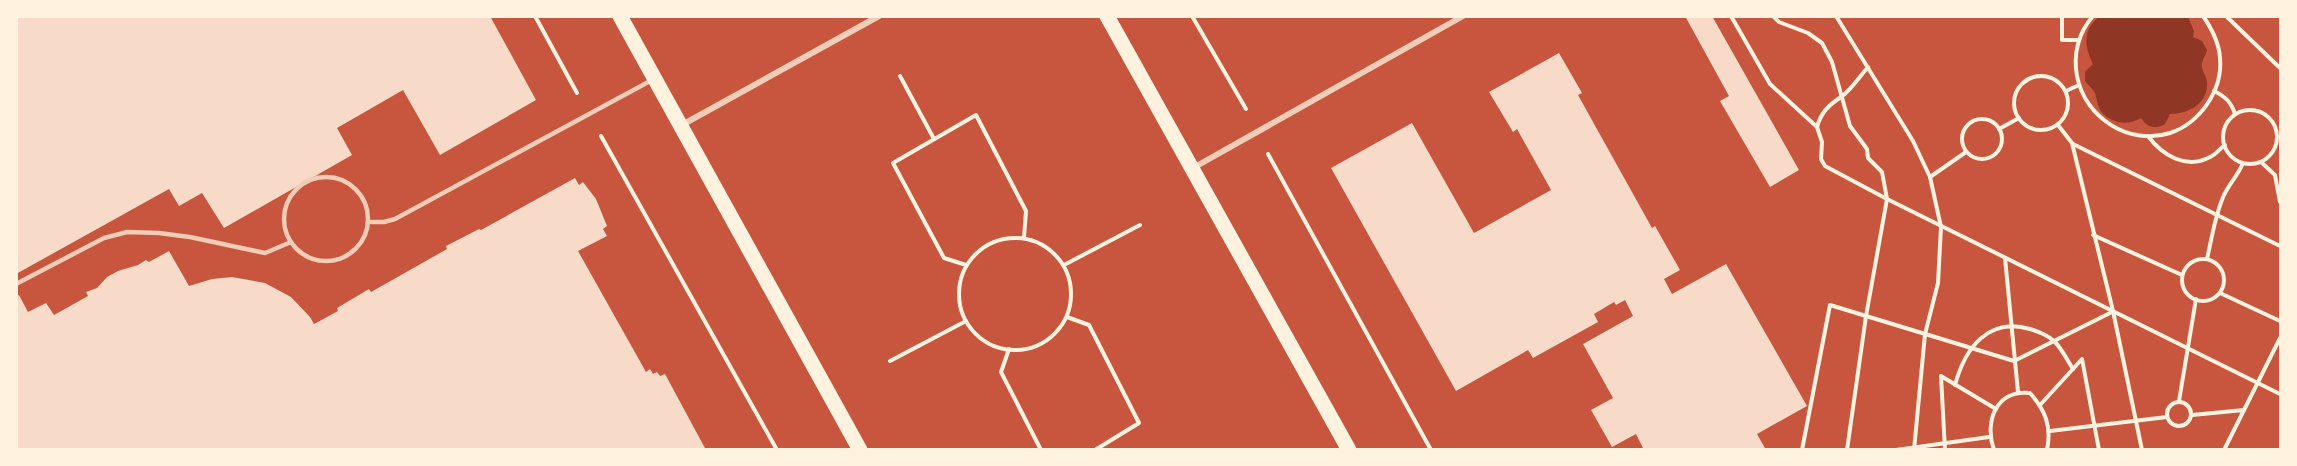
<svg xmlns="http://www.w3.org/2000/svg" width="2297" height="466" font-family="'Archivo Narrow',sans-serif">
  <style>
    .water { fill: #8f3625 }
    .building { fill: #f7dbc8 }
    .lines { fill: none; stroke-linecap: round; stroke-linejoin: round }
    .path { stroke: #fff3e0; stroke-width: 4 }
    .service { stroke: #f1ccb7; stroke-width: 4.5 }
    .minor { stroke: #f1ccb7; stroke-width: 6 }
    .primary { stroke: #fff3e0; stroke-width: 15 }
  </style>
  <rect width="100%" height="100%" fill="#c8553d"/>
  <path class="water" d="M 2100,16 L 2188,17 L 2194,31 L 2193,37 L 2202,41 L 2207,50 C 2206,55 2203,58 2202,63 C 2200,68 2206,75 2207,81 C 2209,103 2189,114 2170,114 L 2165,124 C 2155,130 2147,127 2141,118 C 2128,126 2111,124 2101,111 C 2097,105 2097,99 2095,93 C 2093,89 2088,85 2085,81 L 2085,72 L 2093,64 C 2084,45 2082,30 2100,16 Z"/>
  <g class="building">
    <polygon points="16,16 490,16 536,100 440,155 403,90 337,128 352,155 224,228 202,193 179,206 169,189 16,274"/>
    <polygon points="1685,16 1712,16 1799,170 1770,187 1720,101 1729,96"/>
    <polygon points="1559,53 1582,93 1578,95 1652,228 1655,226 1680,270 1664,279 1672,294 1726,264 1807,406 1757,434 1766,450 1644,450 1636,434 1612,447 1591,410 1613,398 1583,344 1633,316 1625,300 1616,305 1614,302 1594,314 1598,322 1533,358 1528,350 1456,391 1331,168 1412,123 1474,233 1551,190 1517,129 1513,132 1489,92"/>
    <polygon points="575,178 579,185 583,182 596,199 607,226 603,229 607,236 578,251 646,372 650,369 653,374 657,372 660,376 665,374 706,450 16,450 16,296 19,295 28,312 46,303 54,315 88,296 86,292 97,288 107,277 118,271 138,265 146,260 149,262 169,251 189,286 212,279 232,277 265,283 291,297 310,317 314,324 338,311 337,308 369,289 371,292 447,249 446,246 479,229 481,230"/>
  </g>
  <g class="lines">
    <g class="path">
      <polyline points="535,16 577,93"/>
      <polyline points="1192,16 1246,109"/>
      <polyline points="1731,16 1770,84 1817,127 1822,142 1821,159 1825,166 1887,199 2280,394"/>
      <polyline points="1773,16 1779,22 1808,33 1822,43 1832,62 1850,126 1867,149 1868,158 1882,172 1887,199 1866,316 1847,450"/>
      <polyline points="1836,16 1913,141 1930,177 1941,227 1938,283 1925,334 1914,450"/>
      <polyline points="2062,16 2062,40 2078,40"/>
      <path d="M 2093,16 C 2078,33 2073,55 2077,76 C 2085,118 2129,146 2170,133 C 2200,123 2223,90 2220,58 C 2219,42 2212,29 2203,16"/>
      <polyline points="2226,16 2280,68"/>
      <circle cx="2041" cy="103" r="27"/>
      <polyline points="900,76 934,139"/>
      <polyline points="2066,91 2079,85"/>
      <path d="M 2214,91 C 2226,97 2231,102 2235,114"/>
      <circle cx="2250" cy="137" r="27"/>
      <circle cx="1982" cy="139" r="20"/>
      <polyline points="2058,125 2072,143 2113,311 2142,450"/>
      <path d="M 1817,127 C 1821,112 1829,105 1841,97 C 1851,90 1860,76 1868,67"/>
      <polyline points="1999,129 2019,118"/>
      <polyline points="601,136 777,450"/>
      <path d="M 2148,136 C 2162,155 2186,170 2210,157 C 2216,155 2220,148 2225,145"/>
      <polyline points="2073,144 2280,246"/>
      <polyline points="1268,154 1431,450"/>
      <polyline points="2261,162 2275,175 2280,202"/>
      <polyline points="1930,177 1966,152"/>
      <polyline points="2093,235 2182,275"/>
      <circle cx="1015" cy="294" r="56"/>
      <polyline points="2005,258 2018,392"/>
      <path d="M 2207,259 C 2212,237 2215,215 2224,195 C 2230,183 2238,175 2243,163"/>
      <circle cx="2203" cy="280" r="21"/>
      <polyline points="966,265 944,258 893,163 976,115 1026,211 1024,238"/>
      <polyline points="1064,265 1140,225"/>
      <polyline points="2220,293 2280,321"/>
      <polyline points="1067,317 1089,325 1139,423 1095,450"/>
      <polyline points="1009,349 1001,372 1041,450"/>
      <polyline points="890,361 966,321"/>
      <path d="M 1955,385 C 1965,348 1988,317 2030,329 C 2039,332 2048,335 2055,342 C 2062,349 2067,360 2073,369"/>
      <polyline points="2179,401 2196,299"/>
      <circle cx="2179" cy="414" r="12"/>
      <polyline points="2040,405 2082,359 2099,450"/>
      <polyline points="2192,415 2244,410"/>
      <polyline points="2050,431 2167,417"/>
      <polyline points="1802,450 1830,305 2014,361 2112,312"/>
      <polyline points="1896,450 1989,437"/>
      <polyline points="1945,450 1941,376 1996,409"/>
      <path d="M 1994,450 C 1984,422 1996,389 2030,393 C 2045,410 2052,426 2047,450"/>
      <polyline points="2224,450 2280,338"/>
    </g>
    <g class="service">
      <circle cx="326" cy="219" r="42"/>
      <polyline points="368,222 384,222 395,219 652,80"/>
      <polyline points="16,284 104,238 127,232 159,233 190,237 265,253 291,242"/>
    </g>
    <g class="minor">
      <polyline points="680,126 879,16"/>
      <polyline points="1193,168 1463,16"/>
    </g>
    <g class="primary">
      <polyline points="620,16 860,450"/>
      <polyline points="1107,16 1349,450"/>
    </g>
  </g>
  <rect width="2297" height="466" fill="none" stroke="#fff3e0" stroke-width="36"/>
</svg>
